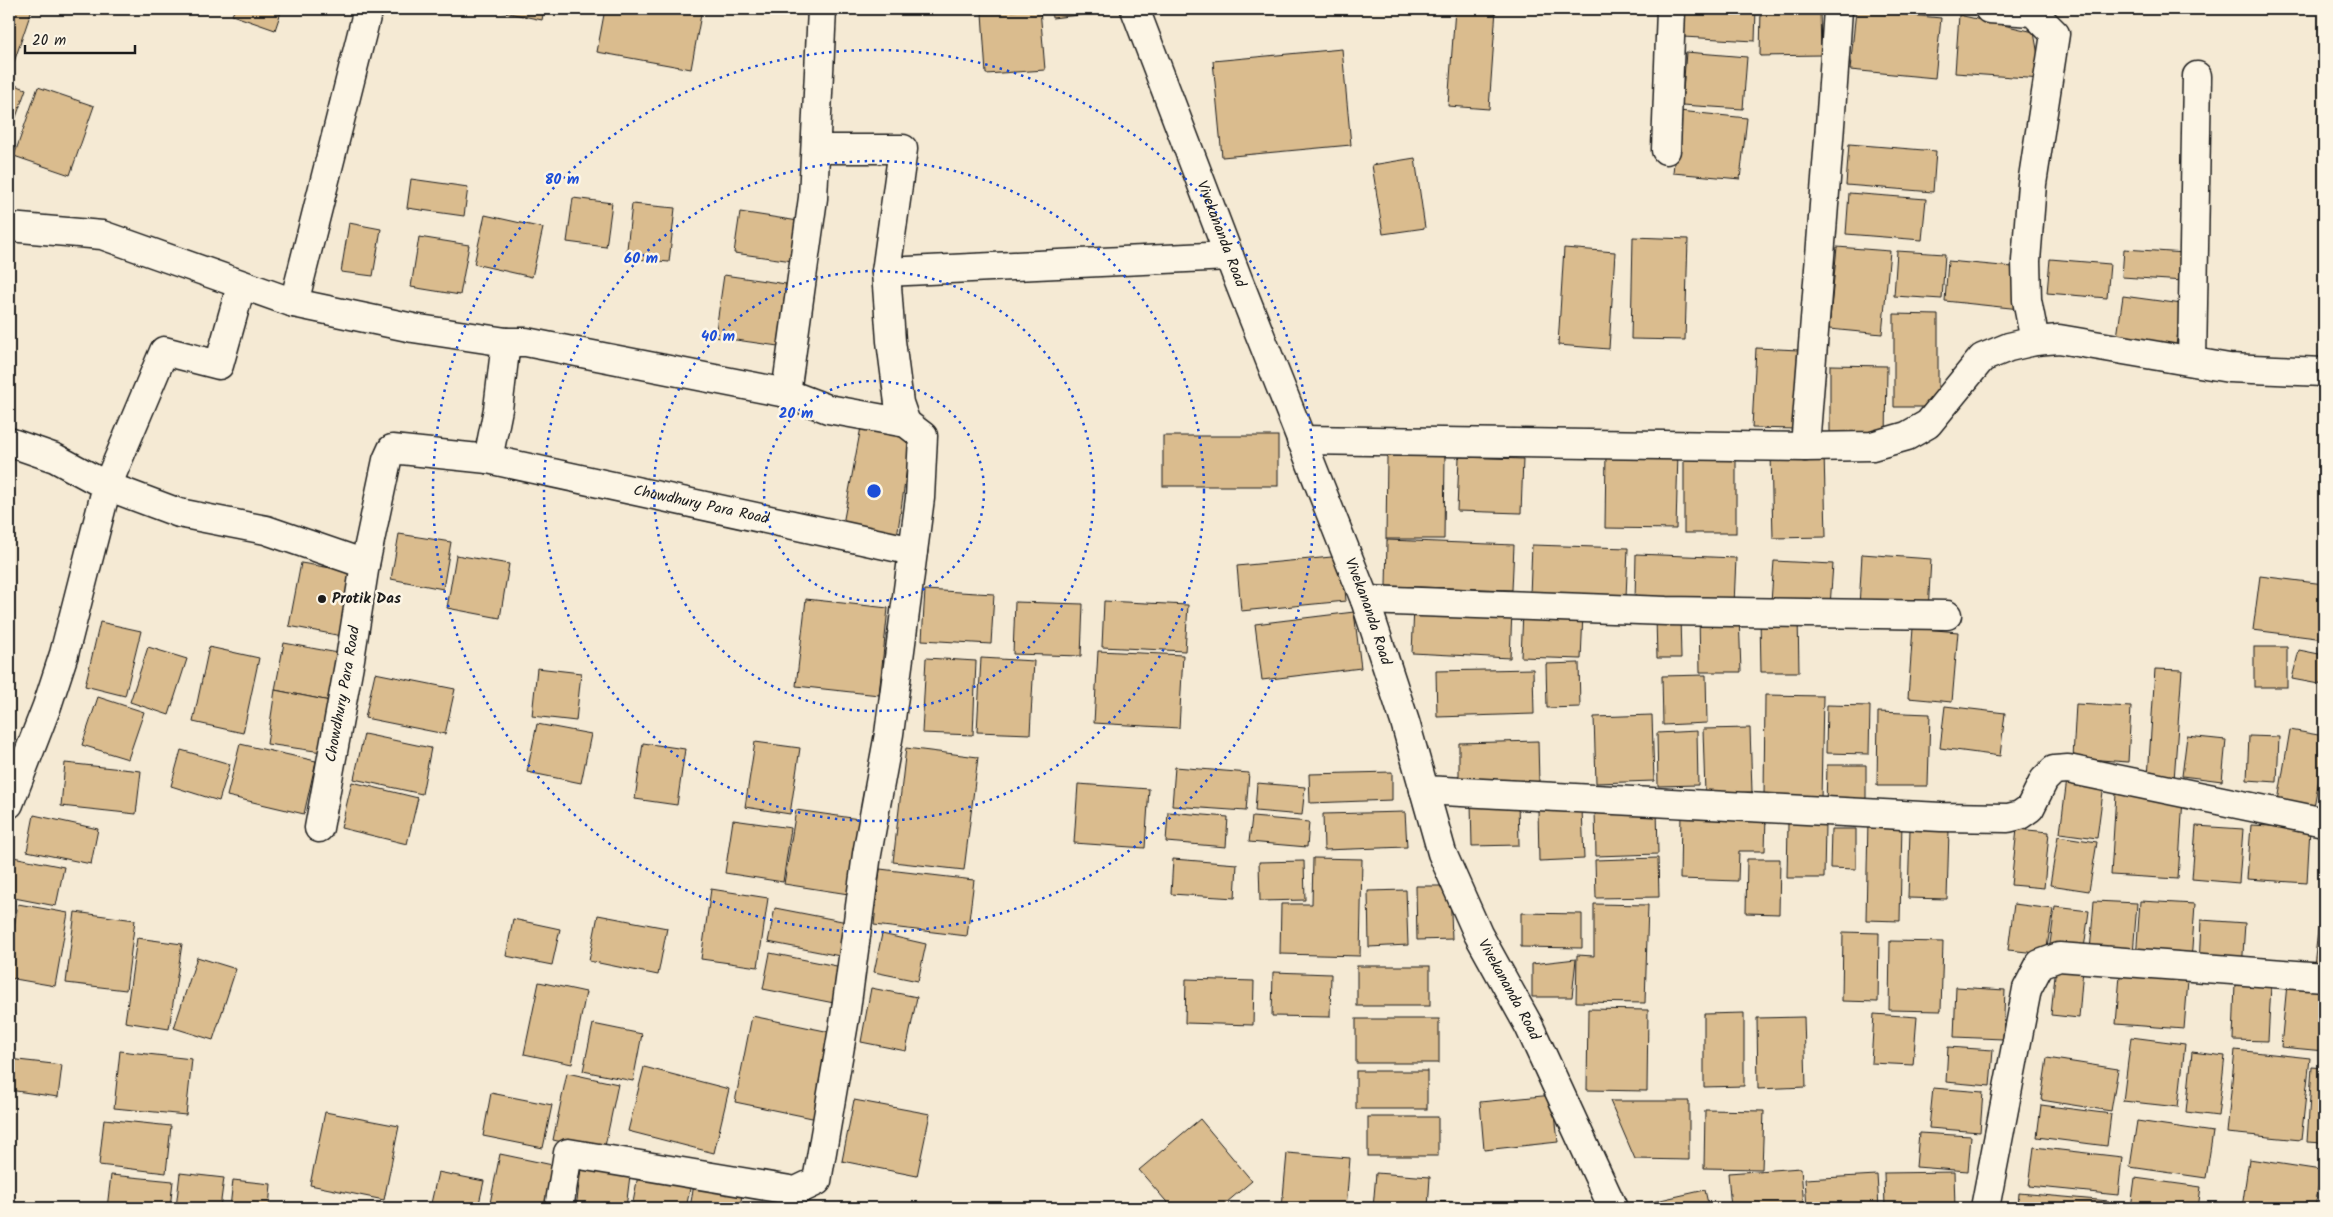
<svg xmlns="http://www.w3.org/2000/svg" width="2333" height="1217" font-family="Kalam,sans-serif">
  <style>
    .building { fill: #dabc8e; stroke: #1c1c1c }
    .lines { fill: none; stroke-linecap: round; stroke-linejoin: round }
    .minor-casing { stroke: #1c1c1c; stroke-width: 31 }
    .tertiary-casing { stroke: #1c1c1c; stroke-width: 31 }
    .minor { stroke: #fcf5e5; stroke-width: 28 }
    .tertiary { stroke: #fcf5e5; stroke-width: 28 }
    .ring { fill: none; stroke: #1d4ed8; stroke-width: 2.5; stroke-dasharray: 2.5 5 }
    .poi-dot { fill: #1c1c1c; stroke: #fcf5e5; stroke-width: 2 }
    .labels { text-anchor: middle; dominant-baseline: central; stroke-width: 5; stroke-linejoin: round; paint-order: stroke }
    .street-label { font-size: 15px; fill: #1c1c1c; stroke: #fcf5e5 }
    .poi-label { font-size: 15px; font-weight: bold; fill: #1c1c1c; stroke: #fcf5e5; text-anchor: start }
    .centre { fill: #1d4ed8; stroke: #fcf5e5; stroke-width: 2.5 }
    .ring-label { font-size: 15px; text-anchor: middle; font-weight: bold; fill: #1d4ed8; stroke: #fcf5e5; stroke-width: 5; stroke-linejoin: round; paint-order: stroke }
  </style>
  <rect width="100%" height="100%" fill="#f5ead4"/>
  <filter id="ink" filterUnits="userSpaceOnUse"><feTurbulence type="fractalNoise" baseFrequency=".02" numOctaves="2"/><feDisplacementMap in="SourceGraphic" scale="10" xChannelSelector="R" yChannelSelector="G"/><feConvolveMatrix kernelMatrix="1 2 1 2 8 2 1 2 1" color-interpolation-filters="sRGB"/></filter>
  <g filter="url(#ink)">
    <g class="building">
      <polygon points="9,9 32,9 13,65 9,64"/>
      <polygon points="235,9 282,9 275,30 232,15"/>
      <polygon points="490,9 544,9 542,20"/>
      <polygon points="605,9 702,9 691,69 597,52"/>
      <polygon points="1040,9 1045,70 986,74 982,13"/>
      <polygon points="1051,9 1116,9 1116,11 1052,18"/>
      <polygon points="1455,9 1496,9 1489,109 1448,106"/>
      <polygon points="1684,9 1756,9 1755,41 1683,37"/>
      <polygon points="1761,9 1820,9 1821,55 1760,56"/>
      <polygon points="1856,10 1941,18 1935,78 1850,70"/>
      <polygon points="1959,15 2034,32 2042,79 1955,73"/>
      <polygon points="1342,49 1351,145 1222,157 1213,61"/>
      <polygon points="1686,52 1747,57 1743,109 1682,105"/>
      <polygon points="9,83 26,89 9,137"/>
      <polygon points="38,87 94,106 70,175 14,156"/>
      <polygon points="1679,111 1747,118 1740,179 1673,173"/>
      <polygon points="1849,144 1936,151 1933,192 1846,185"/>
      <polygon points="1415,158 1425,228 1383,234 1372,165"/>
      <polygon points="411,179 468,187 464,216 407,208"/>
      <polygon points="1849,193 1926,199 1922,240 1846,234"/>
      <polygon points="573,198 612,203 606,247 567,242"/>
      <polygon points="632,204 675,208 669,262 626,258"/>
      <polygon points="740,212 805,222 800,262 734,253"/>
      <polygon points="485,215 543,228 532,277 474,264"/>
      <polygon points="349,223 381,229 373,276 341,272"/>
      <polygon points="419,237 469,245 460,295 411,287"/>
      <polygon points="1633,237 1688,239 1685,340 1631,339"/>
      <polygon points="1837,247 1890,251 1882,334 1829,329"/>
      <polygon points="1564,248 1615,252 1609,349 1558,345"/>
      <polygon points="2124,249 2186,253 2184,281 2122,277"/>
      <polygon points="1897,251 1945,254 1942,299 1894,296"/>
      <polygon points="2050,259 2110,264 2107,298 2047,293"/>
      <polygon points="1948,261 2024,268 2020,309 1945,301"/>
      <polygon points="724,275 786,284 778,346 715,337"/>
      <polygon points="2123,296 2182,304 2176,345 2117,337"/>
      <polygon points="1894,314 1938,315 1938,407 1894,407"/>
      <polygon points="1756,348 1799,350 1796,429 1752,428"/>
      <polygon points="1830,365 1887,366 1886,441 1830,440"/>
      <polygon points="861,427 912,433 897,537 843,524"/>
      <rect x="1163" y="436" width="115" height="50"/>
      <polygon points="1606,450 1678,451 1676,529 1605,528"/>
      <polygon points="1824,452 1826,537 1773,538 1771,453"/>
      <polygon points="1387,456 1445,456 1444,539 1386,539"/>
      <polygon points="1459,457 1523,459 1521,513 1457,511"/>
      <rect x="1684" y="457" width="52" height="76"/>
      <polygon points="399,534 451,542 443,589 391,579"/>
      <polygon points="1387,540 1514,545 1512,590 1386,586"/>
      <polygon points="1532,545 1628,548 1626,598 1530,595"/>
      <polygon points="1636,554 1736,558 1734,604 1635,601"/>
      <polygon points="1862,554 1931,559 1928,612 1859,607"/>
      <polygon points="456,555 509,564 500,618 447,608"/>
      <polygon points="1342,556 1346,601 1241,611 1237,566"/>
      <polygon points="1774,561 1833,564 1830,606 1771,602"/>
      <polygon points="301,563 355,572 342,636 289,626"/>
      <polygon points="2260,576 2324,584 2324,639 2253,630"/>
      <polygon points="925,590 994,594 991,644 922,640"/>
      <polygon points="806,599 888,608 879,695 796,686"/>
      <polygon points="1104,601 1188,605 1185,651 1102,647"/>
      <polygon points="1015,602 1083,604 1081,656 1013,654"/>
      <polygon points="1414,607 1512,611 1510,658 1412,653"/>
      <polygon points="1354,612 1361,668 1262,680 1255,624"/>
      <polygon points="1523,612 1583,614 1581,659 1521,657"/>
      <polygon points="1739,614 1741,672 1700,672 1699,615"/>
      <polygon points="1680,616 1681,658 1657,658 1656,617"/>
      <polygon points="1798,616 1799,672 1761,672 1760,617"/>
      <polygon points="100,622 141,631 125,696 85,686"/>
      <polygon points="1913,628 1958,632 1952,702 1908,698"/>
      <polygon points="284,643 338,653 330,701 275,690"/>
      <polygon points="148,647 187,659 169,715 130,702"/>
      <polygon points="209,647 259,658 243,733 193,722"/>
      <rect x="2254" y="647" width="33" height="40"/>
      <polygon points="2299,650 2324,655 2324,685 2292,679"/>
      <polygon points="1098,651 1183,655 1179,728 1094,723"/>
      <polygon points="926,658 976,661 973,735 922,733"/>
      <polygon points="981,658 1034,661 1030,734 977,732"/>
      <polygon points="1579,663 1580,707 1547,708 1546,664"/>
      <polygon points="537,668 581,673 576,721 532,716"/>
      <polygon points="1533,669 1534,714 1437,717 1436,671"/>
      <polygon points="2155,669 2182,670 2174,780 2148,778"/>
      <polygon points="375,673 455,689 445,734 365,718"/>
      <polygon points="1706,675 1707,723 1663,725 1662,676"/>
      <polygon points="275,690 330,701 322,752 267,744"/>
      <polygon points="1765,695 1823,696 1821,800 1764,798"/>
      <polygon points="98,697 144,712 128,759 82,745"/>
      <polygon points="2076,704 2131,707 2128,762 2073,758"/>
      <polygon points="1827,705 1870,706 1869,754 1826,753"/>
      <polygon points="1945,706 2005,713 2000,756 1940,748"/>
      <polygon points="1878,712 1930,714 1928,786 1877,786"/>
      <polygon points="1652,715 1654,781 1596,783 1594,717"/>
      <polygon points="537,724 591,734 581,783 527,772"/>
      <polygon points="1750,728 1752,792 1705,794 1703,729"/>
      <polygon points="2290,730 2324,736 2324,751 2314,807 2278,801"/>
      <polygon points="1697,731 1698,785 1658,786 1657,733"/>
      <polygon points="364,734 431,748 422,794 354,779"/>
      <polygon points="2187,736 2226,740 2222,781 2182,776"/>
      <polygon points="2249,736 2279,737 2277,782 2247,780"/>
      <polygon points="1538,741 1539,783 1459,785 1459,743"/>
      <polygon points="755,742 800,748 790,814 745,807"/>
      <polygon points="643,743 685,749 677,805 635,799"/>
      <polygon points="240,744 316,761 304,814 227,796"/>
      <polygon points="906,748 978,757 964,870 893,862"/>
      <polygon points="181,750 230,764 219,801 171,786"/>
      <polygon points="65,763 141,771 136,814 61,806"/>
      <polygon points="1827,765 1866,765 1866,809 1826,809"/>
      <polygon points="1175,767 1249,773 1246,811 1172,806"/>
      <polygon points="1392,772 1392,800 1310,803 1309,774"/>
      <polygon points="2067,779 2104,784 2097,838 2060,833"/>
      <polygon points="352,782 418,798 407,844 341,828"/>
      <polygon points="1257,783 1305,787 1302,815 1255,811"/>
      <polygon points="1078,784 1149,789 1145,848 1074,843"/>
      <polygon points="2116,794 2183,798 2178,879 2111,875"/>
      <polygon points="1518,801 1519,845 1472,846 1471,803"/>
      <polygon points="1657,808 1658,854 1596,856 1595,809"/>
      <polygon points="1538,809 1582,809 1584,859 1539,861"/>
      <polygon points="796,810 866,820 855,895 784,884"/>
      <polygon points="1168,812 1228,817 1226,847 1166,842"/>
      <polygon points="1405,812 1407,847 1324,850 1323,814"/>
      <polygon points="1681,813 1766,815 1765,851 1739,851 1738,881 1680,879"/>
      <polygon points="34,815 98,829 91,864 27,851"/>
      <polygon points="1252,817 1309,822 1307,847 1249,842"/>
      <polygon points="733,820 791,828 783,882 725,873"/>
      <polygon points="1868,820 1902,821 1900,921 1866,920"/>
      <polygon points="1788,823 1825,824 1824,878 1787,878"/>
      <polygon points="2251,825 2310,828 2307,883 2247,879"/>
      <polygon points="2196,826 2243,829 2239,883 2192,879"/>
      <polygon points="1831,829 1856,829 1856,869 1830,868"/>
      <polygon points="1910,829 1949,830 1947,899 1908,898"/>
      <polygon points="2017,829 2049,832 2044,888 2011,885"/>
      <polygon points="2058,836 2097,842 2089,891 2050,885"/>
      <polygon points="13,857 64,867 56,906 9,897 9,881"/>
      <polygon points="1313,858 1362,859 1360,956 1280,954 1281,904 1312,904"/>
      <polygon points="1658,858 1659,897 1596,898 1595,860"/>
      <polygon points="1173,859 1237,864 1235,898 1171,894"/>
      <polygon points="1747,859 1780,859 1779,914 1746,913"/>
      <polygon points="1304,861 1305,900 1260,901 1259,862"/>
      <polygon points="880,869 974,880 967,936 874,925"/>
      <polygon points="1416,886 1450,886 1452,939 1417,940"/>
      <polygon points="711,889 768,898 758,967 701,959"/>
      <polygon points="1406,890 1408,945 1369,947 1368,891"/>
      <polygon points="2094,901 2137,903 2133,954 2090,951"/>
      <polygon points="2140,901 2195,904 2191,962 2136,959"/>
      <polygon points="18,904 68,913 55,986 9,978 9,955"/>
      <polygon points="1594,904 1648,905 1645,1003 1576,1002 1577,955 1594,956"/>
      <polygon points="2014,904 2053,909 2046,954 2008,950"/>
      <polygon points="2055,907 2089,911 2083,956 2049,951"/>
      <polygon points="775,908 847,922 840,956 768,942"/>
      <polygon points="75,912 135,920 126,990 66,983"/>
      <polygon points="1521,913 1582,914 1582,948 1521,947"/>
      <polygon points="2320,914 2324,915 2324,966 2314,965"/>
      <polygon points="598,915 667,928 658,975 589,961"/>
      <polygon points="513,919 560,929 552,965 506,956"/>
      <polygon points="2201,920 2245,923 2242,970 2199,967"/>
      <polygon points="1843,932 1879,933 1878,1002 1842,1001"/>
      <polygon points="882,934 926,944 918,981 874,972"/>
      <polygon points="137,938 182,944 169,1029 125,1022"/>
      <polygon points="1890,941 1943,942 1941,1011 1889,1010"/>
      <polygon points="770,953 847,968 839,1004 763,989"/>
      <polygon points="197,957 236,969 213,1040 174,1028"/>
      <polygon points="1576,959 1572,997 1532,997 1532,964"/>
      <polygon points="2056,965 2083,968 2079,1018 2051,1015"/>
      <rect x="1357" y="966" width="73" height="40"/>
      <polygon points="1273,972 1331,974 1330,1017 1272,1016"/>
      <polygon points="2120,975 2188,980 2184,1029 2116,1024"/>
      <polygon points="1186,979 1254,981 1253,1025 1185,1023"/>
      <polygon points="539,982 586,992 572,1064 524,1054"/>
      <polygon points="2235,983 2271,985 2268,1041 2233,1040"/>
      <polygon points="2287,984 2324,988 2324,1051 2281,1047"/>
      <polygon points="1956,987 2005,990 2003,1039 1954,1037"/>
      <polygon points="871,988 917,997 906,1051 861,1042"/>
      <polygon points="1588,1009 1648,1010 1647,1091 1587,1090"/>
      <polygon points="1744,1013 1744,1086 1704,1087 1704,1014"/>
      <polygon points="1874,1014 1917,1017 1913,1065 1871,1063"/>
      <polygon points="752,1016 835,1033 817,1119 735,1102"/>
      <polygon points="1804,1017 1806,1087 1758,1089 1757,1018"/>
      <rect x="1356" y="1019" width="83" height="44"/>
      <polygon points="593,1024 642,1034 633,1081 583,1071"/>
      <polygon points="2131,1037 2185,1044 2178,1107 2123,1101"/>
      <polygon points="1948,1047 1993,1050 1990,1086 1946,1082"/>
      <polygon points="2235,1050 2310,1058 2301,1140 2227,1133"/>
      <polygon points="120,1051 192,1059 186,1115 114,1108"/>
      <polygon points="2192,1052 2225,1056 2218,1116 2186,1112"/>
      <polygon points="2047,1058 2118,1069 2111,1111 2041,1100"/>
      <polygon points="9,1059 62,1065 58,1097 9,1090"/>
      <polygon points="644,1067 729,1089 714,1153 628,1131"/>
      <polygon points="2312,1067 2324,1068 2324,1143 2307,1142"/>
      <rect x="1356" y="1071" width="71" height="38"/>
      <polygon points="567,1073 618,1084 604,1151 553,1140"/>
      <polygon points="1933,1088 1983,1092 1980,1132 1929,1128"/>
      <polygon points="491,1093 552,1105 543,1148 483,1136"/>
      <polygon points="1553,1095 1558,1142 1484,1150 1480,1102"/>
      <polygon points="854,1100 930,1114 917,1176 842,1161"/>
      <polygon points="1610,1101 1689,1101 1689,1160 1635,1159"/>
      <polygon points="2041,1105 2111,1114 2107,1146 2037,1137"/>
      <polygon points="1705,1110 1764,1111 1762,1169 1704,1168"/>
      <polygon points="325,1112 399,1126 384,1200 310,1185"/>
      <rect x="1368" y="1117" width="70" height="39"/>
      <polygon points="104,1119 171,1126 166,1173 99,1165"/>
      <polygon points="1200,1119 1252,1181 1220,1208 1172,1208 1139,1170"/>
      <polygon points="2137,1121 2213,1132 2206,1178 2130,1167"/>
      <polygon points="1919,1133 1971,1136 1968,1171 1916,1167"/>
      <polygon points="2034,1147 2122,1157 2118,1195 2029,1186"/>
      <polygon points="1287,1153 1350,1158 1346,1208 1282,1208"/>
      <polygon points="500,1154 562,1167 553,1208 489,1208"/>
      <polygon points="2249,1159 2321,1170 2315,1208 2242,1208"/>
      <polygon points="582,1161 631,1167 626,1208 576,1208"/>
      <polygon points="1801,1168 1804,1208 1731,1208 1728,1173"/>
      <polygon points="639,1170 692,1179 686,1208 632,1208"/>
      <polygon points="438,1172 484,1181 478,1208 430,1208"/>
      <polygon points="1954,1172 1955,1208 1885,1208 1884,1173"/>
      <polygon points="180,1173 224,1178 220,1208 176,1208"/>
      <polygon points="1376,1173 1430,1177 1428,1208 1373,1208"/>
      <polygon points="111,1175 173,1181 170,1208 107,1208"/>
      <polygon points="1877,1175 1879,1208 1807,1208 1805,1179"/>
      <polygon points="2135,1178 2201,1187 2198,1208 2131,1208"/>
      <polygon points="233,1180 271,1184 269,1208 230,1208"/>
      <polygon points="694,1184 742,1194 740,1208 690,1208"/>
      <polygon points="1705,1190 1709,1208 1648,1208 1647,1203"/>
      <polygon points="2019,1193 2109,1201 2109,1208 2018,1208"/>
      <polygon points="1436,1201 1480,1204 1479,1208 1436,1208"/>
      <polygon points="823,1204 847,1208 822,1208"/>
    </g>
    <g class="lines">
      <g class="minor-casing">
        <g id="minor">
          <polyline points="1989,9 2033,12 2055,34 2032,184 2026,261 2027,300 2035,341"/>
          <polyline points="817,149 903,149 886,272 891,341 899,403 906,423"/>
          <polyline points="1666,150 1671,9"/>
          <polyline points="9,227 102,235 294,303 413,328 506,342 526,342 786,393 828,409 906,423 923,436 920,498 889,734 867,854 845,1017 817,1181 796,1191 568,1153 559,1208"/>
          <polyline points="886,272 1229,256"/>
          <polyline points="294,303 368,9"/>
          <polyline points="2192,361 2197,76"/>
          <polyline points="786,393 813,198 822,9"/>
          <polyline points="1301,440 1805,447 1872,446 1907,436 1928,424 1982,358 2009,347 2035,341 2059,339 2229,368 2324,372"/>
          <polyline points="9,442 55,458 107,486 179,513 266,530 365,564"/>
          <path d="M 1805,447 C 1816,301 1829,155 1838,9"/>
          <path id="s1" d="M 488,459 L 913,551"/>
          <polyline points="1365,600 1666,611 1947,615"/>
          <polyline points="1424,790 1941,817 2008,818 2020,815 2030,808 2044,780 2054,770 2068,769 2324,822"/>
          <polyline points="9,804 47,706 64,654 107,486 164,351 219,365 241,286"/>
          <path id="s2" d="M 319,828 L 350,659 L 365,564 L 387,460 L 392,449 L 488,459 L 498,409 L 506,342"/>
          <polyline points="1985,1208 2027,989 2040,964 2059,957 2324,977"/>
        </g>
      </g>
      <g class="tertiary-casing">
        <g id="tertiary">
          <path id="s3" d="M 1135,9 L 1239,282 L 1365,600 L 1405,722 L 1442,853 L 1478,934 L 1529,1026 L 1613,1208"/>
        </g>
      </g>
      <use href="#minor" class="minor"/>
      <use href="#tertiary" class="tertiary"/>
    </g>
  </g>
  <g class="ring">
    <circle cx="874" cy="491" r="110"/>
    <circle cx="874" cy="491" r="220"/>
    <circle cx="874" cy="491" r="330"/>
    <circle cx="874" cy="491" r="441"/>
  </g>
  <circle class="poi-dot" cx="322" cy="599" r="5"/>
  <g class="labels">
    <g class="street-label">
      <text stroke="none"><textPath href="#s3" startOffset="241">Vivekananda Road</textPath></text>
      <text stroke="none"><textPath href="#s1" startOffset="218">Chowdhury Para Road</textPath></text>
      <text stroke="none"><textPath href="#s3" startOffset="646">Vivekananda Road</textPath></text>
      <text stroke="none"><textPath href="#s2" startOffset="136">Chowdhury Para Road</textPath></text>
      <text stroke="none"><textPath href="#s3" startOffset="1051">Vivekananda Road</textPath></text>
    </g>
    <g class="poi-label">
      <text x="332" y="599">Protik Das</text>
    </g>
  </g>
  <circle cx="874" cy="491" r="8" class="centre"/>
  <g class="ring-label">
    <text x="562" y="184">80 m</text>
    <text x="641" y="263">60 m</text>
    <text x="718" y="341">40 m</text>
    <text x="796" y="418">20 m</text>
  </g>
  <rect width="2333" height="1217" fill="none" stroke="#fcf5e5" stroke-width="30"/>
  <rect x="15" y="15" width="2303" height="1187" fill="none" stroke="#1c1c1c" stroke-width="2" filter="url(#ink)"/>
  <path d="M25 45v8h110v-8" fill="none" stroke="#1c1c1c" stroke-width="2.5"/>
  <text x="32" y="45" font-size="15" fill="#1c1c1c" stroke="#fcf5e5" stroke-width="4" paint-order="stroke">20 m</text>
</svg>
